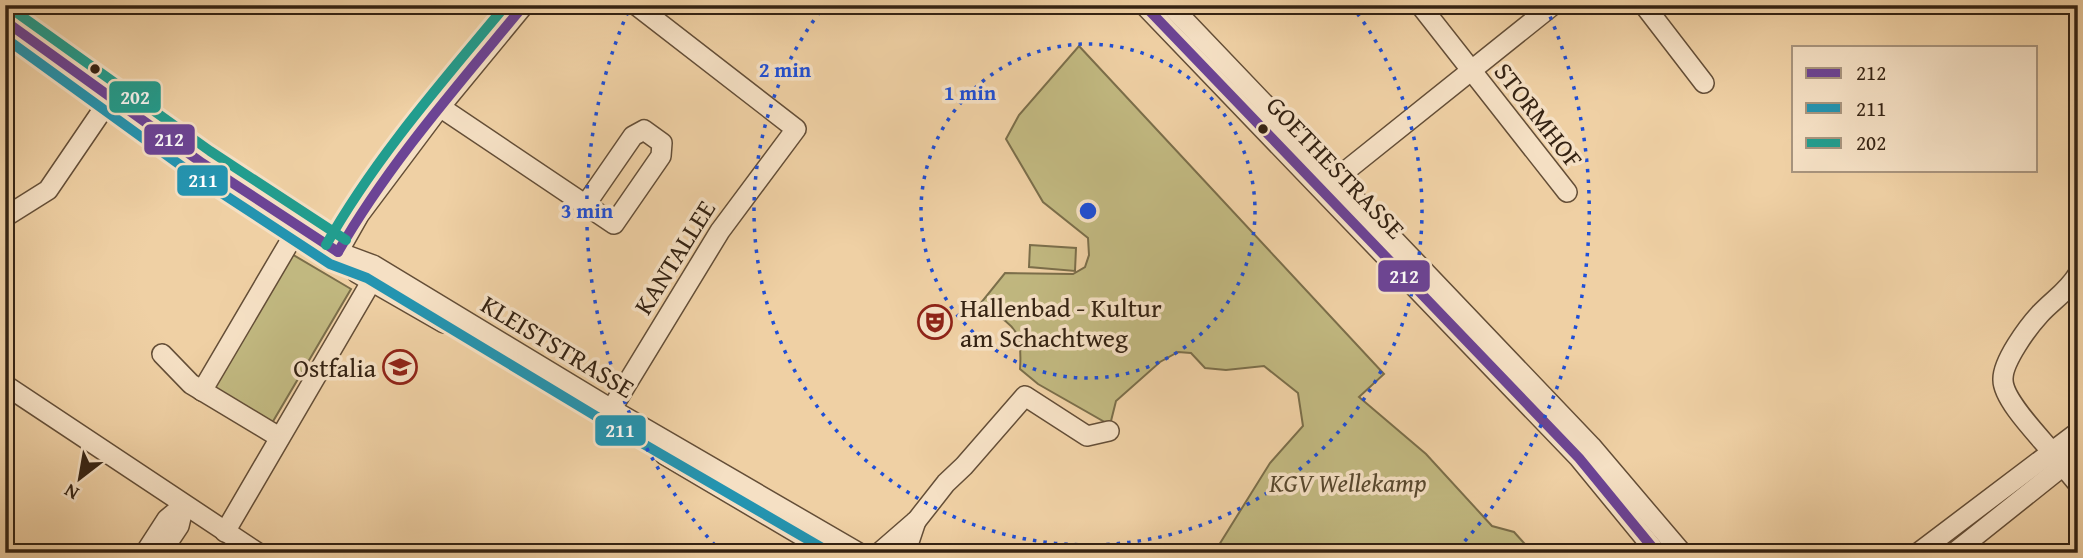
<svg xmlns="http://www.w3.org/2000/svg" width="2083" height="558" font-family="'Gentium Book Plus',serif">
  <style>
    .green { fill: #c1b880; stroke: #7b6e4a; stroke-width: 2 }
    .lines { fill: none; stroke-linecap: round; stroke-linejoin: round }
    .minor-casing { stroke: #644e37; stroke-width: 22 }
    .minor { stroke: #f5e0c4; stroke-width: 19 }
    .bus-1-casing { stroke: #f5e0c4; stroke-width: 16 }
    .bus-2-casing { stroke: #f5e0c4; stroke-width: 16 }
    .bus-3-casing { stroke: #f5e0c4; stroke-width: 16 }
    .bus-1 { stroke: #6c4495; stroke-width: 10 }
    .bus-2 { stroke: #2494b0; stroke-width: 10 }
    .bus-3 { stroke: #229d8e; stroke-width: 10 }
    .ring { fill: none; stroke: #1d4ed8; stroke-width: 3.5; stroke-dasharray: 3.5 7 }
    .bus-dot { fill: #352313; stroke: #f5e0c4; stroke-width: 2.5 }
    .labels { text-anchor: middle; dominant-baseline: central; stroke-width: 7; stroke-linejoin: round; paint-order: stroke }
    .street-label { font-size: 26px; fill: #352313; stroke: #f5e0c4 }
    .poi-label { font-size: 26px; fill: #352313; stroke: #f5e0c4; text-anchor: start }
    .park-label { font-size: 26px; font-style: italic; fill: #58482e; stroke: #f5e0c4 }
    .centre { fill: #1d4ed8; stroke: #f5e0c4; stroke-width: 3.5 }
    .ring-label { font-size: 21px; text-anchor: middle; font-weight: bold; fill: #1d4ed8; stroke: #f5e0c4; stroke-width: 7; stroke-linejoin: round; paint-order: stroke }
    .line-badge { stroke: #f5e0c4; stroke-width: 2.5 }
    .badge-label { font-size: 19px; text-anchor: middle; font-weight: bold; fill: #fff }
  </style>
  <rect width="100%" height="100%" fill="#efd0a4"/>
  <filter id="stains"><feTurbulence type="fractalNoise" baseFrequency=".00286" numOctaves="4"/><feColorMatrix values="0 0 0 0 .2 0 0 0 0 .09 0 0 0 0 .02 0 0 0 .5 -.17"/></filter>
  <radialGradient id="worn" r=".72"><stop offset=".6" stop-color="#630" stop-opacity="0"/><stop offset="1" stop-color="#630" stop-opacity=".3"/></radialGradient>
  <g class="green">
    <path d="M 1079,46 L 1384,374 L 1359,397 L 1426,454 L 1492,526 L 1514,532 L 1533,553 L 1214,553 L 1270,463 L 1303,426 L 1298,393 L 1264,366 L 1226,370 L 1205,368 L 1191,353 L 1178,352 L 1160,362 L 1116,401 L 1110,425 L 1038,384 L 1020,369 C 1023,327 1013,326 980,304 L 1005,273 L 1073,274 L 1085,267 L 1089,255 L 1088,238 L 1043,202 L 1006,139 L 1019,115 Z"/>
    <polygon points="1030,245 1076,248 1075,271 1029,267"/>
    <polygon points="290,253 351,289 272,423 211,386"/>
  </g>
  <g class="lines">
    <g class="minor-casing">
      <g id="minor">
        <polyline points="1144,5 1579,458 1657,553"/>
        <polyline points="1170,5 1591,446 1682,553"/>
        <polyline points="1420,5 1567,192"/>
        <polyline points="1644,5 1704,83"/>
        <polyline points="5,21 202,163 316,238 338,252 373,265 611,409 859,553"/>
        <polyline points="440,107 614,224 661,156 662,143 644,130 633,136 586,204"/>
        <polyline points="1327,186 1553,5"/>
        <polyline points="5,217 48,190 110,99"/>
        <polyline points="338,252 359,215 440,107 524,5"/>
        <polyline points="339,253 357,273 444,323"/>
        <polyline points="162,354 191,384 279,437"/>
        <polyline points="5,385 258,553"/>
        <polyline points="202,391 289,243"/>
        <polyline points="606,418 720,231 796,129 636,5"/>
        <path d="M 2052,452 C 2039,436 2003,400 2003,380 C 2002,362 2028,327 2040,314 C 2053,300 2068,291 2078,274"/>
        <polyline points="665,455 831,553"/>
        <polyline points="2063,466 2078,484"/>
        <polyline points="225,532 371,282"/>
        <polyline points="145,553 167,519 184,505"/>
        <polyline points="161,553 179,526 184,505"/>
        <polyline points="879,553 917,520 946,483 964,466 1025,396 1087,436 1109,431"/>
        <polyline points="903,553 907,548 916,521"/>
        <polyline points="1918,553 2078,432"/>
        <polyline points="1954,553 2078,454"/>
      </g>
    </g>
    <use href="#minor" class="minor"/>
    <g class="bus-1-casing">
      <g id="bus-1">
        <polyline points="1144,5 1579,458 1657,553"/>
        <polyline points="5,21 202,163 338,252"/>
        <path d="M 338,252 C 389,163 459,84 524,5"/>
      </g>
    </g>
    <g class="bus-2-casing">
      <polyline id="bus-2" points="5,38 194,175 330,264 367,278 604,421 831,553"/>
    </g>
    <g class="bus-3-casing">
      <g id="bus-3">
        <polyline points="13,10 210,151 346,240"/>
        <path d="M 326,245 C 375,158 442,82 506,5"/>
      </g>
    </g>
    <use href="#bus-1" class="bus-1"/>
    <use href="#bus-2" class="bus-2"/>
    <use href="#bus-3" class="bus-3"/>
  </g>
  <g class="ring">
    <circle cx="1088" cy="211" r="167"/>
    <path d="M1351 5A334 334 0 1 1 825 5"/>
    <path d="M722 553A501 501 0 0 1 630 7M1546 7A501 501 0 0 1 1454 553"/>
  </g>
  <defs>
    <g id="theatre-ring" transform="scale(1.75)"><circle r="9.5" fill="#f5e0c4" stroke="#8f2418" stroke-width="1.5"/><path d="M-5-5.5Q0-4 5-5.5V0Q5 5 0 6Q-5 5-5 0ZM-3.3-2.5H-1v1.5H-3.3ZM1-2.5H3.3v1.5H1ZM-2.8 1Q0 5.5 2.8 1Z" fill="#8f2418"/></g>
    <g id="university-ring" transform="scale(1.75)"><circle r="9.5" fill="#f5e0c4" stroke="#8f2418" stroke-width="1.5"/><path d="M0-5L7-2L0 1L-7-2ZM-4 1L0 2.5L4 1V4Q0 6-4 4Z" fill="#8f2418"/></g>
  </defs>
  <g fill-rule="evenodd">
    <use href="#theatre-ring" x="935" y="322"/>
    <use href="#university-ring" x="400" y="367"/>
  </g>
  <g class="bus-dot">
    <circle cx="95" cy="69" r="6"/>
    <circle cx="1263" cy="129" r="6"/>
  </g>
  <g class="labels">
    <g class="street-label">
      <text transform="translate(1539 115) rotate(52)">STORMHOF</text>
      <text transform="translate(1336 167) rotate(46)">GOETHESTRASSE</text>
      <text transform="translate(674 257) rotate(-58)">KANTALLEE</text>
      <text transform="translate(558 346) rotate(31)">KLEISTSTRASSE</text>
    </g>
    <g class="poi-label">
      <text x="960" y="307">Hallenbad - Kultur<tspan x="960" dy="30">am Schachtweg</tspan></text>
      <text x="376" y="367" text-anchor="end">Ostfalia</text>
    </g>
    <g class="park-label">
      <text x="1348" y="482">KGV Wellekamp</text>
    </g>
  </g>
  <circle cx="1088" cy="211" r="10" class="centre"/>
  <g class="ring-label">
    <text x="785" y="77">2 min</text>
    <text x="970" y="100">1 min</text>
    <text x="587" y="218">3 min</text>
  </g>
  <g class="line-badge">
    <rect x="108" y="80" width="54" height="34" rx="7" fill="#229d8e"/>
    <rect x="143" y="123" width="53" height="33" rx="7" fill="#6c4495"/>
    <rect x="176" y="164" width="53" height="33" rx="7" fill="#2494b0"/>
    <rect x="1377" y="259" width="54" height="34" rx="7" fill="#6c4495"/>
    <rect x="594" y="414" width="53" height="33" rx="7" fill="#2494b0"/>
  </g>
  <g class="badge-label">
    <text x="135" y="104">202</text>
    <text x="169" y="146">212</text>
    <text x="203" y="187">211</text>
    <text x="1404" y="283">212</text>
    <text x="620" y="437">211</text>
  </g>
  <rect width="2083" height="558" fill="none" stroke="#efd0a4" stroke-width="28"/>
  <rect x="7" y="7" width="2069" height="544" fill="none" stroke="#352313" stroke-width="3.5"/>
  <rect x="14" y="14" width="2055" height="530" fill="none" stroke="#352313" stroke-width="2"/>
  <rect x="1792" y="46" width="245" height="126" fill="#f5e0c4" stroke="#a8947d" stroke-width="2"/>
  <rect x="1806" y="68" width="35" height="10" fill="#6c4495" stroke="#a8947d" stroke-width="2"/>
  <text x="1856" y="80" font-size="21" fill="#352313">212</text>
  <rect x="1806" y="103" width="35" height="10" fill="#2494b0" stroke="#a8947d" stroke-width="2"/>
  <text x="1856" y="116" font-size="21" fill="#352313">211</text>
  <rect x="1806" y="138" width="35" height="10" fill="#229d8e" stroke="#a8947d" stroke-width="2"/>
  <text x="1856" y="150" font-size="21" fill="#352313">202</text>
  <g transform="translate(80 478) rotate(211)" stroke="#f5e0c4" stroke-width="5" paint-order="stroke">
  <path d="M0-5L12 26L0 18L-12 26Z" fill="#352313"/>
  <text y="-10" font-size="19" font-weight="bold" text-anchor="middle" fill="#352313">N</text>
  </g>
  <rect width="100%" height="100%" filter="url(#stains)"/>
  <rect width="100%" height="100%" fill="url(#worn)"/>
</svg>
